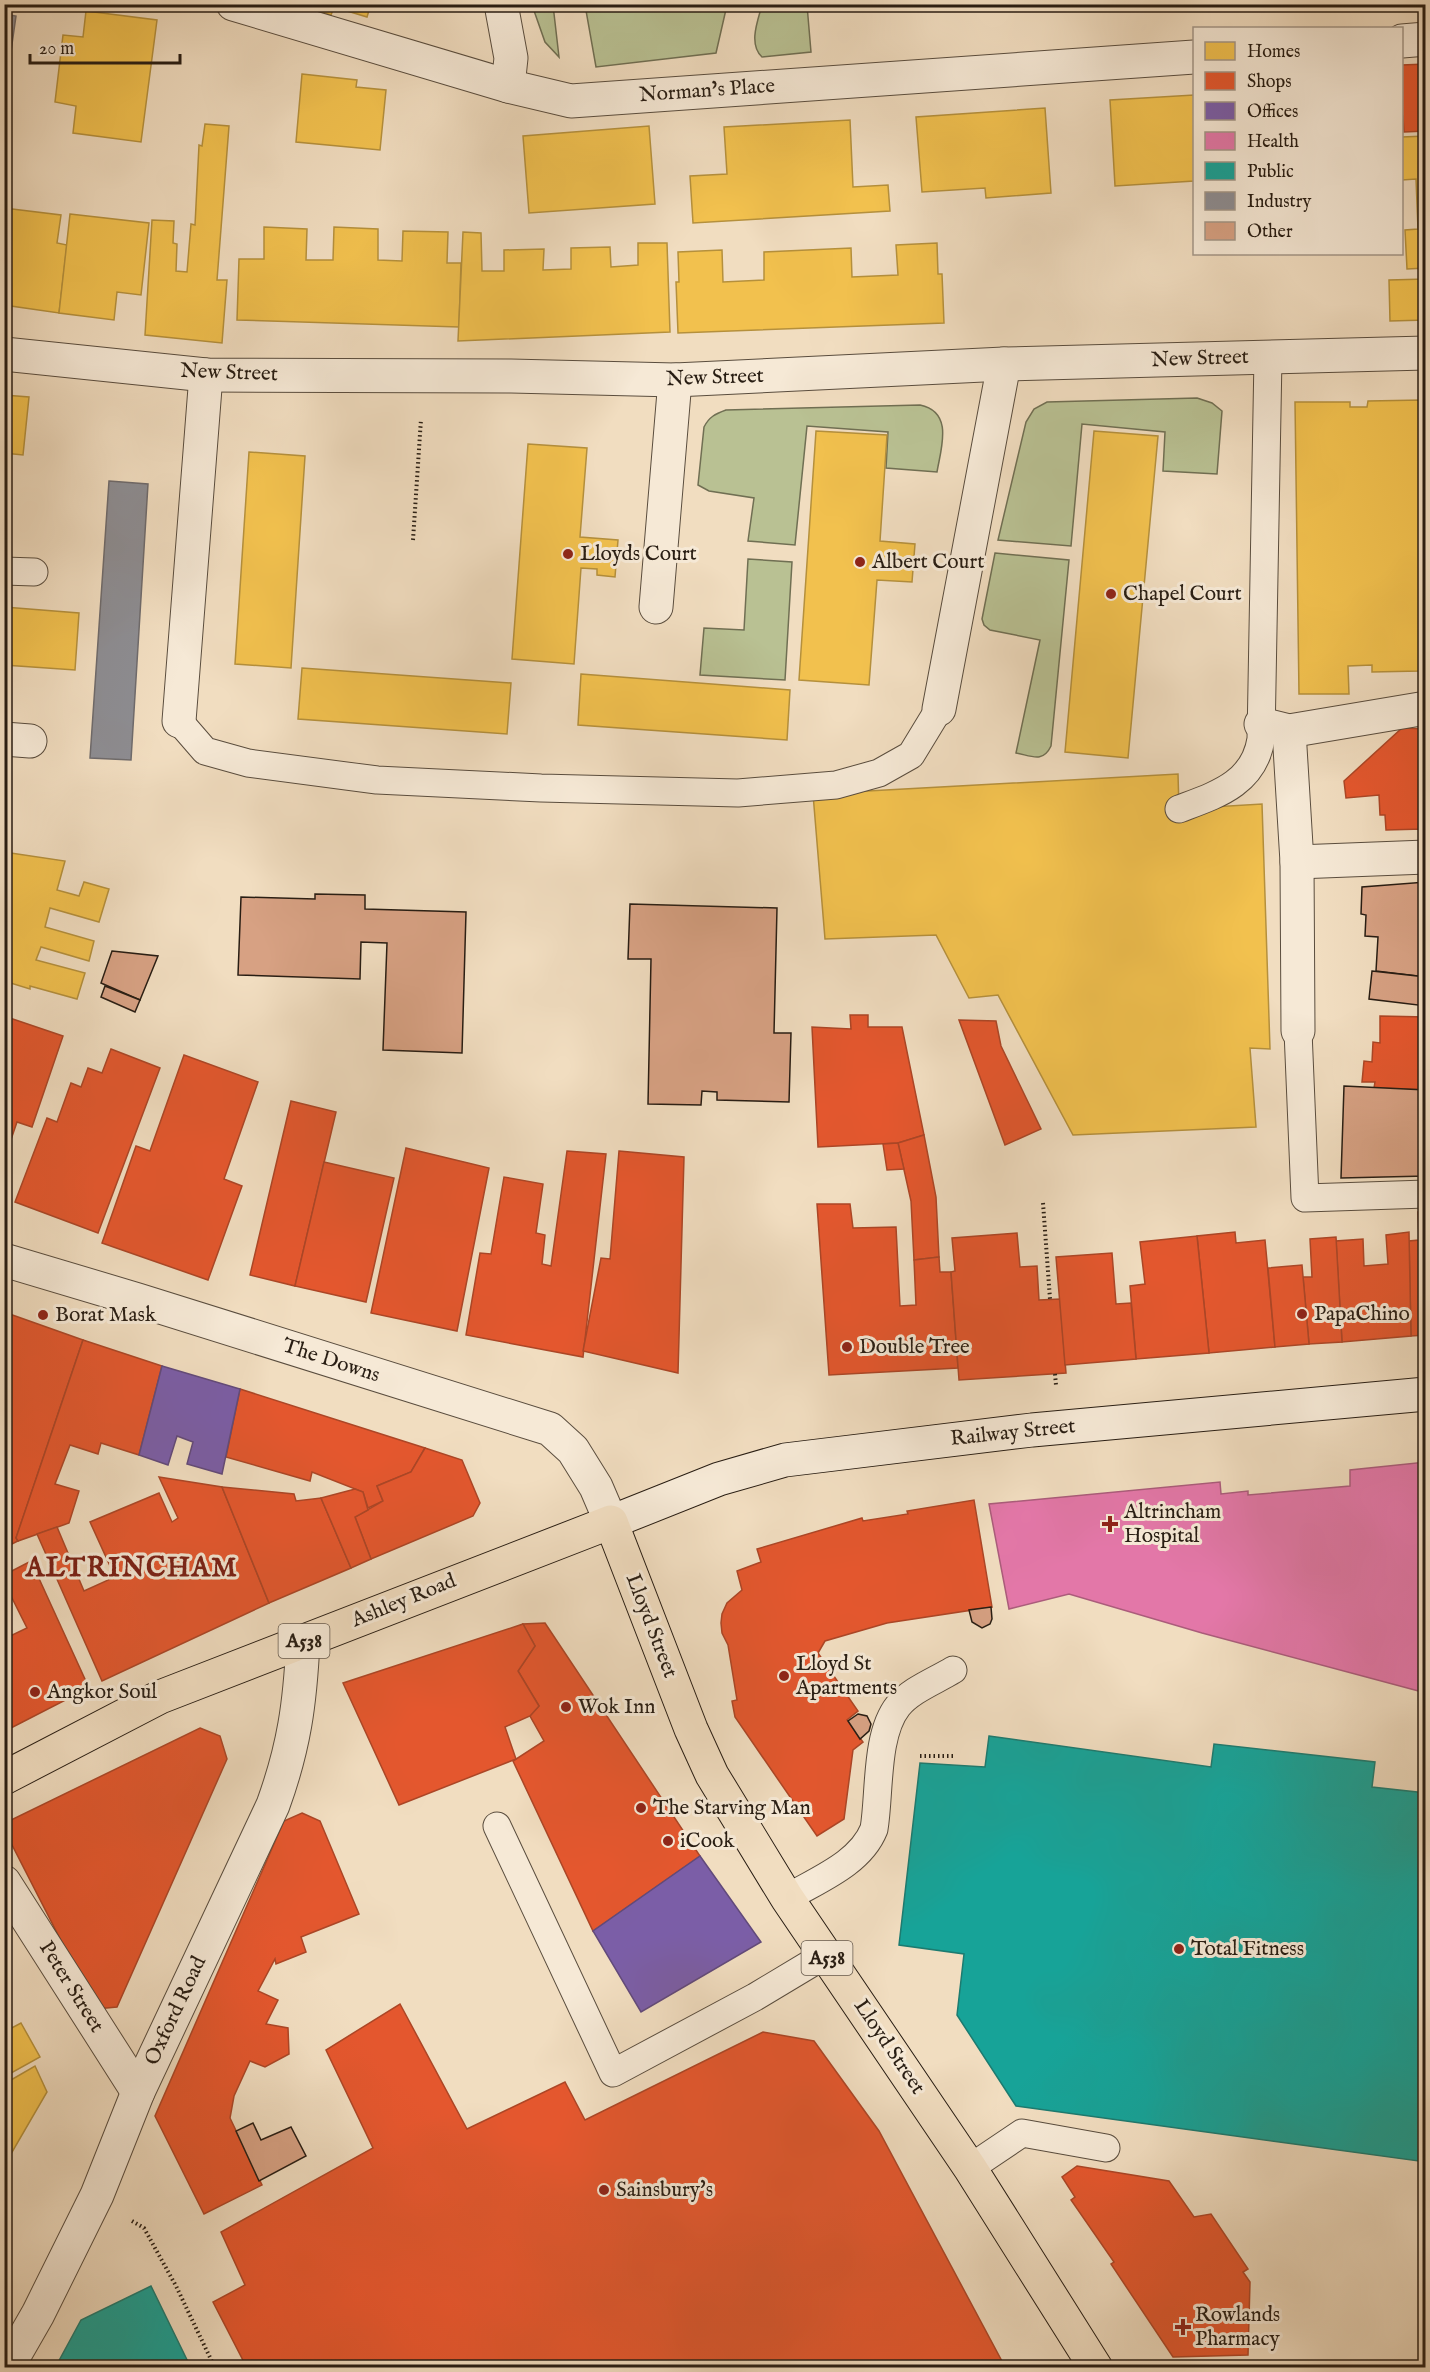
<svg xmlns="http://www.w3.org/2000/svg" width="1430" height="2372" font-family="'IM FELL English',serif">
  <style>
    .green { fill: #b9c193; stroke: #706f53; stroke-width: 1.5 }
    .homes { fill: #f2c14e; stroke: #b5903c; stroke-width: 1.5 }
    .shops { fill: #e4572e; stroke: #ac4626; stroke-width: 1.5 }
    .offices { fill: #7b5ea7; stroke: #624a7b; stroke-width: 1.5 }
    .health { fill: #e377a8; stroke: #ab5c7b; stroke-width: 1.5 }
    .public { fill: #17a398; stroke: #1c7b70; stroke-width: 1.5 }
    .industry { fill: #8d8d92; stroke: #6f6b6c; stroke-width: 1.5 }
    .building { fill: #d7a183; stroke: #281d13; stroke-width: 1.5 }
    .lines { fill: none; stroke-linecap: round; stroke-linejoin: round }
    .service-casing { stroke: #5a4d3e; stroke-width: 29 }
    .pedestrian-casing { stroke: #5a4d3e; stroke-width: 35 }
    .minor-casing { stroke: #5a4d3e; stroke-width: 35 }
    .tertiary-casing { stroke: #5a4d3e; stroke-width: 35 }
    .secondary-casing { stroke: #281d13; stroke-width: 35 }
    .primary-casing { stroke: #281d13; stroke-width: 35 }
    .path { stroke: #281d13; stroke-width: 4; stroke-dasharray: 1.5 3; stroke-linecap: butt }
    .service { stroke: #f6e9d6; stroke-width: 27 }
    .pedestrian { stroke: #f6e9d6; stroke-width: 33 }
    .minor { stroke: #f6e9d6; stroke-width: 33 }
    .tertiary { stroke: #f6e9d6; stroke-width: 33 }
    .secondary { stroke: #f6e9d6; stroke-width: 33 }
    .primary { stroke: #f1ddc0; stroke-width: 33 }
    .poi-dot { fill: #8f2418; stroke: #f6e9d6; stroke-width: 2 }
    .labels { text-anchor: middle; dominant-baseline: central; stroke-width: 6; stroke-linejoin: round; paint-order: stroke }
    .shield { fill: #f6e9d6; stroke: #665a4e; stroke-width: 1.5 }
    .shield-label { font-size: 20px; font-weight: bold; fill: #281d13 }
    .street-label { font-size: 21px; fill: #281d13; stroke: #f6e9d6 }
    .poi-label { font-size: 21px; fill: #281d13; stroke: #f6e9d6; text-anchor: start }
    .district-label { font-size: 27px; font-weight: bold; letter-spacing: 1.5px; fill: #7a1f14; stroke: #f6e9d6 }
  </style>
  <rect width="100%" height="100%" fill="#f1ddc0"/>
  <filter id="stains"><feTurbulence type="fractalNoise" baseFrequency=".00333" numOctaves="4"/><feColorMatrix values="0 0 0 0 .2 0 0 0 0 .09 0 0 0 0 .02 0 0 0 .5 -.17"/></filter>
  <radialGradient id="worn" r=".72"><stop offset=".6" stop-color="#630" stop-opacity="0"/><stop offset="1" stop-color="#630" stop-opacity=".3"/></radialGradient>
  <g class="green">
    <polygon points="532,5 553,5 559,57 545,42"/>
    <polygon points="585,5 585,4 727,5 716,53 596,67"/>
    <path d="M 762,5 L 807,5 L 811,52 L 762,57 C 748,44 758,20 762,5 Z"/>
    <polygon points="1197,398 1212,403 1222,411 1217,474 1163,471 1165,432 1082,424 1071,546 998,540 1026,422 1034,409 1047,402"/>
    <path d="M 920,405 C 954,412 941,448 937,472 L 886,468 L 888,432 L 807,426 L 795,545 L 748,541 L 754,498 L 709,491 L 698,485 L 704,427 C 709,417 715,414 726,410 Z"/>
    <path d="M 995,553 L 1069,560 L 1051,746 C 1043,763 1032,756 1016,753 L 1040,640 L 990,630 L 984,625 L 982,619 Z"/>
    <polygon points="748,559 792,562 785,680 700,675 704,628 744,630"/>
  </g>
  <g class="homes">
    <polygon points="296,4 371,4 367,17 334,7 331,15"/>
    <polygon points="848,4 982,4 849,11"/>
    <polygon points="86,11 157,20 141,142 73,133 76,106 55,102 63,35 83,37"/>
    <polygon points="302,74 357,80 356,87 386,90 380,150 296,142"/>
    <polygon points="1194,95 1194,181 1115,186 1110,100"/>
    <polygon points="1045,108 1051,193 986,198 985,188 922,192 916,117"/>
    <polygon points="850,120 853,187 888,185 890,211 693,223 690,176 727,174 724,127"/>
    <polygon points="205,124 229,126 217,280 227,280 222,343 145,335 152,220 174,221 173,243 177,244 176,271 187,272 191,224 195,225 199,145 202,146"/>
    <polygon points="649,126 655,204 529,213 523,136"/>
    <polygon points="1426,136 1426,268 1407,269 1405,230 1418,229 1416,179 1402,180 1402,137"/>
    <polygon points="4,208 61,215 57,243 67,245 59,313 4,305"/>
    <polygon points="70,214 149,223 141,295 117,292 114,320 59,313"/>
    <polygon points="264,227 307,229 306,260 333,260 334,227 378,229 378,260 402,261 403,231 448,232 447,263 461,263 459,327 237,320 239,259 264,259"/>
    <polygon points="463,232 481,233 482,271 504,271 504,250 544,249 543,270 571,269 571,248 610,247 611,267 638,265 638,243 667,243 670,332 458,341"/>
    <polygon points="937,243 938,274 942,274 944,323 678,333 676,282 679,282 678,252 722,250 723,282 764,280 764,252 851,248 852,277 898,275 896,245"/>
    <polygon points="1426,279 1426,320 1390,321 1389,280"/>
    <polygon points="4,395 29,397 23,455 4,453"/>
    <polygon points="1422,400 1422,440 1426,440 1426,638 1419,638 1420,671 1372,672 1372,665 1348,666 1349,694 1299,694 1295,402 1350,402 1350,407 1367,407 1368,401"/>
    <polygon points="816,431 887,435 880,541 915,544 912,582 877,580 869,685 799,680"/>
    <polygon points="1094,431 1158,436 1128,758 1065,752"/>
    <polygon points="528,444 587,448 580,537 618,540 615,577 597,575 597,569 581,568 574,664 512,659"/>
    <polygon points="249,452 305,456 291,668 235,664"/>
    <polygon points="4,607 79,613 75,670 4,665"/>
    <polygon points="302,668 511,683 507,734 298,719"/>
    <polygon points="581,674 790,690 787,740 578,725"/>
    <polygon points="1178,774 1179,809 1262,804 1270,1049 1250,1048 1256,1127 1073,1135 998,995 969,998 936,935 825,939 813,794"/>
    <polygon points="4,852 65,861 57,890 79,896 84,882 109,889 99,922 50,908 45,927 94,941 89,961 41,947 36,960 85,973 77,999 30,986 30,989 4,981"/>
    <polygon points="21,2023 40,2057 4,2077 4,2032"/>
    <polygon points="35,2066 47,2092 4,2166 4,2084"/>
  </g>
  <g class="shops">
    <polygon points="1426,64 1426,131 1404,132 1403,116 1402,116 1402,65"/>
    <polygon points="1402,728 1426,729 1426,833 1423,833 1423,829 1386,830 1385,815 1380,815 1379,795 1346,798 1344,781"/>
    <polygon points="850,1015 868,1015 868,1027 902,1027 924,1135 898,1143 818,1147 812,1027 851,1029"/>
    <polygon points="4,1016 63,1036 32,1127 17,1122 4,1160"/>
    <polygon points="1380,1016 1426,1017 1426,1090 1374,1088 1375,1082 1362,1082 1364,1061 1372,1062 1373,1042 1380,1043"/>
    <polygon points="959,1020 996,1021 1001,1046 1041,1129 1005,1145"/>
    <polygon points="111,1049 160,1068 98,1233 15,1202 47,1118 57,1122 71,1083 81,1087 88,1068 102,1073"/>
    <polygon points="184,1055 258,1082 224,1179 242,1186 208,1280 102,1243 136,1146 150,1151"/>
    <polygon points="291,1101 336,1112 295,1286 250,1275"/>
    <polygon points="924,1135 936,1197 939,1257 914,1260 911,1201 898,1143"/>
    <polygon points="898,1143 904,1169 887,1170 883,1144"/>
    <polygon points="406,1148 489,1168 457,1331 371,1313"/>
    <polygon points="567,1151 606,1154 583,1357 466,1335 480,1253 491,1254 504,1177 543,1184 536,1233 545,1235 542,1264 551,1266"/>
    <polygon points="619,1151 684,1157 678,1373 583,1351 601,1258 610,1259"/>
    <polygon points="324,1162 394,1178 366,1302 295,1286"/>
    <polygon points="817,1204 850,1204 853,1228 896,1227 900,1306 916,1305 914,1260 939,1257 940,1272 951,1272 958,1368 829,1375"/>
    <polygon points="1418,1212 1426,1212 1426,1335 1411,1336 1409,1241 1419,1240"/>
    <polygon points="1235,1232 1236,1243 1265,1240 1275,1347 1209,1353 1197,1236"/>
    <polygon points="1409,1232 1411,1336 1342,1342 1336,1241 1363,1239 1364,1266 1388,1264 1386,1235"/>
    <polygon points="1017,1233 1020,1267 1037,1266 1039,1300 1060,1299 1066,1373 959,1380 951,1272 955,1271 952,1238"/>
    <polygon points="1197,1236 1209,1353 1136,1359 1130,1286 1145,1284 1140,1242"/>
    <polygon points="1336,1237 1342,1342 1309,1344 1303,1277 1312,1277 1310,1239"/>
    <polygon points="1112,1253 1116,1304 1131,1303 1136,1359 1065,1365 1056,1257"/>
    <polygon points="1302,1265 1309,1344 1275,1347 1268,1268"/>
    <polygon points="4,1312 83,1340 16,1538 18,1541 4,1548"/>
    <polygon points="83,1340 162,1366 139,1455 101,1443 98,1454 70,1445 55,1484 79,1491 69,1523 18,1541 16,1538"/>
    <polygon points="240,1389 425,1448 411,1472 377,1486 383,1501 368,1508 363,1492 312,1472 310,1481 226,1457"/>
    <polygon points="425,1448 462,1460 480,1503 473,1516 371,1559 355,1517 383,1501 377,1486 411,1472"/>
    <polygon points="159,1477 222,1487 269,1603 102,1681 37,1534 57,1527 84,1591 115,1577 90,1522 159,1493 172,1522 178,1518"/>
    <polygon points="222,1487 294,1494 296,1501 321,1498 351,1568 269,1603"/>
    <polygon points="355,1489 363,1492 368,1510 355,1517 371,1559 351,1568 321,1498"/>
    <polygon points="974,1500 992,1607 887,1623 825,1641 818,1653 858,1711 847,1720 863,1742 853,1750 844,1819 817,1836 735,1717 732,1701 737,1700 728,1645 722,1633 721,1623 722,1614 727,1603 742,1590 737,1571 761,1562 757,1549 862,1518 863,1521 908,1514 907,1511"/>
    <polygon points="31,1561 89,1688 9,1729 4,1722 4,1639 27,1628 4,1582 4,1575"/>
    <polygon points="545,1623 700,1856 593,1931 513,1761 544,1741 530,1716 539,1706 518,1671 535,1646 523,1624"/>
    <polygon points="523,1624 535,1646 518,1671 539,1706 530,1716 505,1727 516,1759 399,1805 343,1683"/>
    <polygon points="200,1728 220,1736 227,1759 117,2007 96,2009 7,1835 9,1821"/>
    <polygon points="302,1813 320,1821 359,1914 301,1937 306,1952 276,1964 275,1959 258,1991 278,2000 266,2024 288,2028 289,2054 265,2067 250,2061 234,2096 230,2118 262,2185 204,2214 155,2116 284,1821"/>
    <polygon points="400,2004 467,2129 565,2082 585,2120 763,2032 814,2041 879,2131 1004,2365 999,2368 247,2368 213,2302 245,2285 221,2232 373,2148 326,2050"/>
    <polygon points="1077,2166 1169,2181 1194,2217 1211,2214 1248,2269 1243,2272 1250,2282 1248,2355 1173,2357 1111,2264 1114,2262 1071,2200 1075,2197 1062,2177"/>
  </g>
  <g class="offices">
    <polygon points="162,1366 240,1389 222,1474 187,1464 193,1442 177,1436 168,1465 139,1455"/>
    <polygon points="700,1856 761,1942 641,2012 593,1931"/>
  </g>
  <polygon class="health" points="1426,1462 1426,1693 1202,1633 1069,1594 1009,1609 989,1504 1220,1482 1221,1494 1248,1491 1248,1495 1350,1486 1350,1470"/>
  <g class="public">
    <polygon points="989,1736 1211,1767 1214,1744 1375,1762 1372,1787 1426,1793 1426,2162 1016,2106 957,2015 964,1954 899,1945 920,1763 985,1767"/>
    <polygon points="151,2286 191,2368 55,2368 81,2320"/>
  </g>
  <g class="industry">
    <polygon points="4,14 16,16 9,65 4,65"/>
    <polygon points="109,481 148,484 131,760 90,758"/>
  </g>
  <g class="building">
    <polygon points="1426,882 1426,977 1376,971 1378,937 1365,936 1366,915 1361,914 1362,887"/>
    <polygon points="315,894 365,895 365,909 466,912 462,1053 383,1050 387,943 361,942 360,979 238,975 241,897 315,899"/>
    <polygon points="630,904 777,908 774,1033 791,1033 789,1102 717,1100 717,1092 702,1091 701,1105 648,1104 651,959 628,959"/>
    <polygon points="112,951 158,956 140,1000 101,983"/>
    <polygon points="1372,971 1426,977 1426,1006 1369,999"/>
    <polygon points="105,986 140,1000 135,1012 101,997"/>
    <polygon points="1344,1086 1426,1090 1426,1176 1341,1178"/>
    <polygon points="991,1607 992,1619 990,1624 982,1628 972,1622 969,1610"/>
    <polygon points="858,1714 867,1716 871,1724 869,1731 860,1739 848,1721"/>
    <polygon points="253,2123 261,2140 291,2127 306,2156 259,2181 236,2131"/>
  </g>
  <g class="lines">
    <g class="service-casing">
      <g id="service">
        <polyline points="4,571 34,572"/>
        <polyline points="179,721 205,751 248,763 377,780 541,788 738,793 836,785 879,773 911,755 939,709"/>
        <path d="M 1179,809 C 1216,795 1254,784 1261,739 L 1268,357"/>
        <polyline points="1298,1031 1305,1198 1426,1194"/>
        <polyline points="497,1826 613,2073 755,1997 825,1955"/>
        <path d="M 787,1898 C 817,1880 860,1864 874,1829 C 880,1794 875,1735 898,1706 C 911,1690 935,1681 953,1670"/>
        <polyline points="970,2168 1022,2133 1106,2148"/>
      </g>
    </g>
    <g class="pedestrian-casing">
      <g id="pedestrian">
        <polyline points="1261,724 1289,731 1426,708"/>
        <polyline points="1289,731 1297,862 1298,1031"/>
        <polyline points="1297,862 1426,857"/>
      </g>
    </g>
    <g class="minor-casing">
      <g id="minor">
        <polyline points="233,4 508,86 571,101 1194,57"/>
        <polyline points="501,4 511,58 508,86"/>
        <polyline points="1402,41 1426,39"/>
        <polyline points="4,354 206,375 511,376 675,380 1004,364 1426,353"/>
        <polyline points="656,607 675,380"/>
        <polyline points="939,709 1004,364"/>
        <polyline points="179,721 206,375"/>
        <polyline points="4,739 30,741"/>
        <polyline points="4,1882 138,2092"/>
        <path d="M 7,2368 L 38,2314 L 97,2195 L 138,2092 L 273,1805 C 294,1747 300,1704 303,1642"/>
      </g>
    </g>
    <g class="tertiary-casing">
      <polyline id="tertiary" points="4,1260 138,1300 550,1429 573,1450 596,1487 611,1522"/>
    </g>
    <g class="secondary-casing">
      <polyline id="secondary" points="611,1522 719,1479 785,1460 1032,1430 1426,1394"/>
    </g>
    <g class="primary-casing">
      <polyline id="primary" points="4,1778 160,1697 611,1522 691,1729 712,1775 787,1898 970,2168 1096,2368"/>
    </g>
    <g class="path">
      <polyline points="413,540 421,419"/>
      <polyline points="1043,1203 1050,1299"/>
      <polyline points="1055,1374 1056,1385"/>
      <polyline points="920,1756 956,1756"/>
      <polyline points="132,2221 144,2228 176,2286 215,2368"/>
    </g>
    <use href="#service" class="service"/>
    <use href="#pedestrian" class="pedestrian"/>
    <use href="#minor" class="minor"/>
    <use href="#tertiary" class="tertiary"/>
    <use href="#secondary" class="secondary"/>
    <use href="#primary" class="primary"/>
  </g>
  <g class="poi-dot">
    <circle cx="568" cy="554" r="6"/>
    <circle cx="860" cy="562" r="6"/>
    <circle cx="1111" cy="594" r="6"/>
    <circle cx="1302" cy="1314" r="6"/>
    <circle cx="43" cy="1315" r="6"/>
    <circle cx="847" cy="1347" r="6"/>
    <path d="M1107 1515h6v6h6v6h-6v6h-6v-6h-6v-6h6z"/>
    <circle cx="784" cy="1676" r="6"/>
    <circle cx="35" cy="1692" r="6"/>
    <circle cx="566" cy="1707" r="6"/>
    <circle cx="641" cy="1808" r="6"/>
    <circle cx="668" cy="1841" r="6"/>
    <circle cx="1179" cy="1949" r="6"/>
    <circle cx="604" cy="2190" r="6"/>
    <path d="M1180 2318h6v6h6v6h-6v6h-6v-6h-6v-6h6z"/>
  </g>
  <g class="labels">
    <g class="shield">
      <rect x="278.5" y="1624" width="51" height="34" rx="4.5"/>
      <rect x="801.5" y="1941" width="51" height="34" rx="4.5"/>
    </g>
    <g class="shield-label">
      <text x="304" y="1641">A538</text>
      <text x="827" y="1958">A538</text>
    </g>
    <g class="street-label">
      <text transform="translate(707 91) rotate(-4)">Norman's Place</text>
      <text transform="translate(1200 359) rotate(-2)">New Street</text>
      <text transform="translate(229 373) rotate(2)">New Street</text>
      <text transform="translate(715 378) rotate(-2)">New Street</text>
      <text transform="translate(331 1361) rotate(18)">The Downs</text>
      <text transform="translate(1013 1433) rotate(-6)">Railway Street</text>
      <text transform="translate(404 1601) rotate(-22)">Ashley Road</text>
      <text transform="translate(651 1626) rotate(69)">Lloyd Street</text>
      <text transform="translate(71 1987) rotate(58)">Peter Street</text>
      <text transform="translate(176 2011) rotate(-65)">Oxford Road</text>
      <text transform="translate(889 2047) rotate(56)">Lloyd Street</text>
    </g>
    <g class="poi-label">
      <text x="580" y="554">Lloyds Court</text>
      <text x="872" y="562">Albert Court</text>
      <text x="1123" y="594">Chapel Court</text>
      <text x="1314" y="1314">PapaChino</text>
      <text x="55" y="1315">Borat Mask</text>
      <text x="859" y="1347">Double Tree</text>
      <text x="1124" y="1512">Altrincham<tspan x="1124" dy="24">Hospital</tspan></text>
      <text x="796" y="1664">Lloyd St<tspan x="796" dy="24">Apartments</tspan></text>
      <text x="47" y="1692">Angkor Soul</text>
      <text x="578" y="1707">Wok Inn</text>
      <text x="653" y="1808">The Starving Man</text>
      <text x="680" y="1841">iCook</text>
      <text x="1191" y="1949">Total Fitness</text>
      <text x="616" y="2190">Sainsbury's</text>
      <text x="1195" y="2315">Rowlands<tspan x="1195" dy="24">Pharmacy</tspan></text>
    </g>
    <g class="district-label">
      <text x="132" y="1569">ALTRINCHAM</text>
    </g>
  </g>
  <rect width="1430" height="2372" fill="none" stroke="#f1ddc0" stroke-width="24"/>
  <rect x="6" y="6" width="1418" height="2360" fill="none" stroke="#281d13" stroke-width="3"/>
  <rect x="12" y="12" width="1406" height="2348" fill="none" stroke="#281d13" stroke-width="1.5"/>
  <rect x="1193" y="27" width="210" height="228" fill="#f6e9d6" stroke="#a49788" stroke-width="1.5"/>
  <rect x="1205" y="42" width="30" height="18" fill="#f2c14e" stroke="#a49788" stroke-width="1.5"/>
  <text x="1247" y="57" font-size="18" fill="#281d13">Homes</text>
  <rect x="1205" y="72" width="30" height="18" fill="#e4572e" stroke="#a49788" stroke-width="1.5"/>
  <text x="1247" y="87" font-size="18" fill="#281d13">Shops</text>
  <rect x="1205" y="102" width="30" height="18" fill="#7b5ea7" stroke="#a49788" stroke-width="1.5"/>
  <text x="1247" y="117" font-size="18" fill="#281d13">Offices</text>
  <rect x="1205" y="132" width="30" height="18" fill="#e377a8" stroke="#a49788" stroke-width="1.5"/>
  <text x="1247" y="147" font-size="18" fill="#281d13">Health</text>
  <rect x="1205" y="162" width="30" height="18" fill="#17a398" stroke="#a49788" stroke-width="1.5"/>
  <text x="1247" y="177" font-size="18" fill="#281d13">Public</text>
  <rect x="1205" y="192" width="30" height="18" fill="#8d8d92" stroke="#a49788" stroke-width="1.5"/>
  <text x="1247" y="207" font-size="18" fill="#281d13">Industry</text>
  <rect x="1205" y="222" width="30" height="18" fill="#d7a183" stroke="#a49788" stroke-width="1.5"/>
  <text x="1247" y="237" font-size="18" fill="#281d13">Other</text>
  <path d="M30 54v9h150v-9" fill="none" stroke="#281d13" stroke-width="3"/>
  <text x="39" y="54" font-size="18" fill="#281d13" stroke="#f6e9d6" stroke-width="4.5" paint-order="stroke">20 m</text>
  <rect width="100%" height="100%" filter="url(#stains)"/>
  <rect width="100%" height="100%" fill="url(#worn)"/>
</svg>
